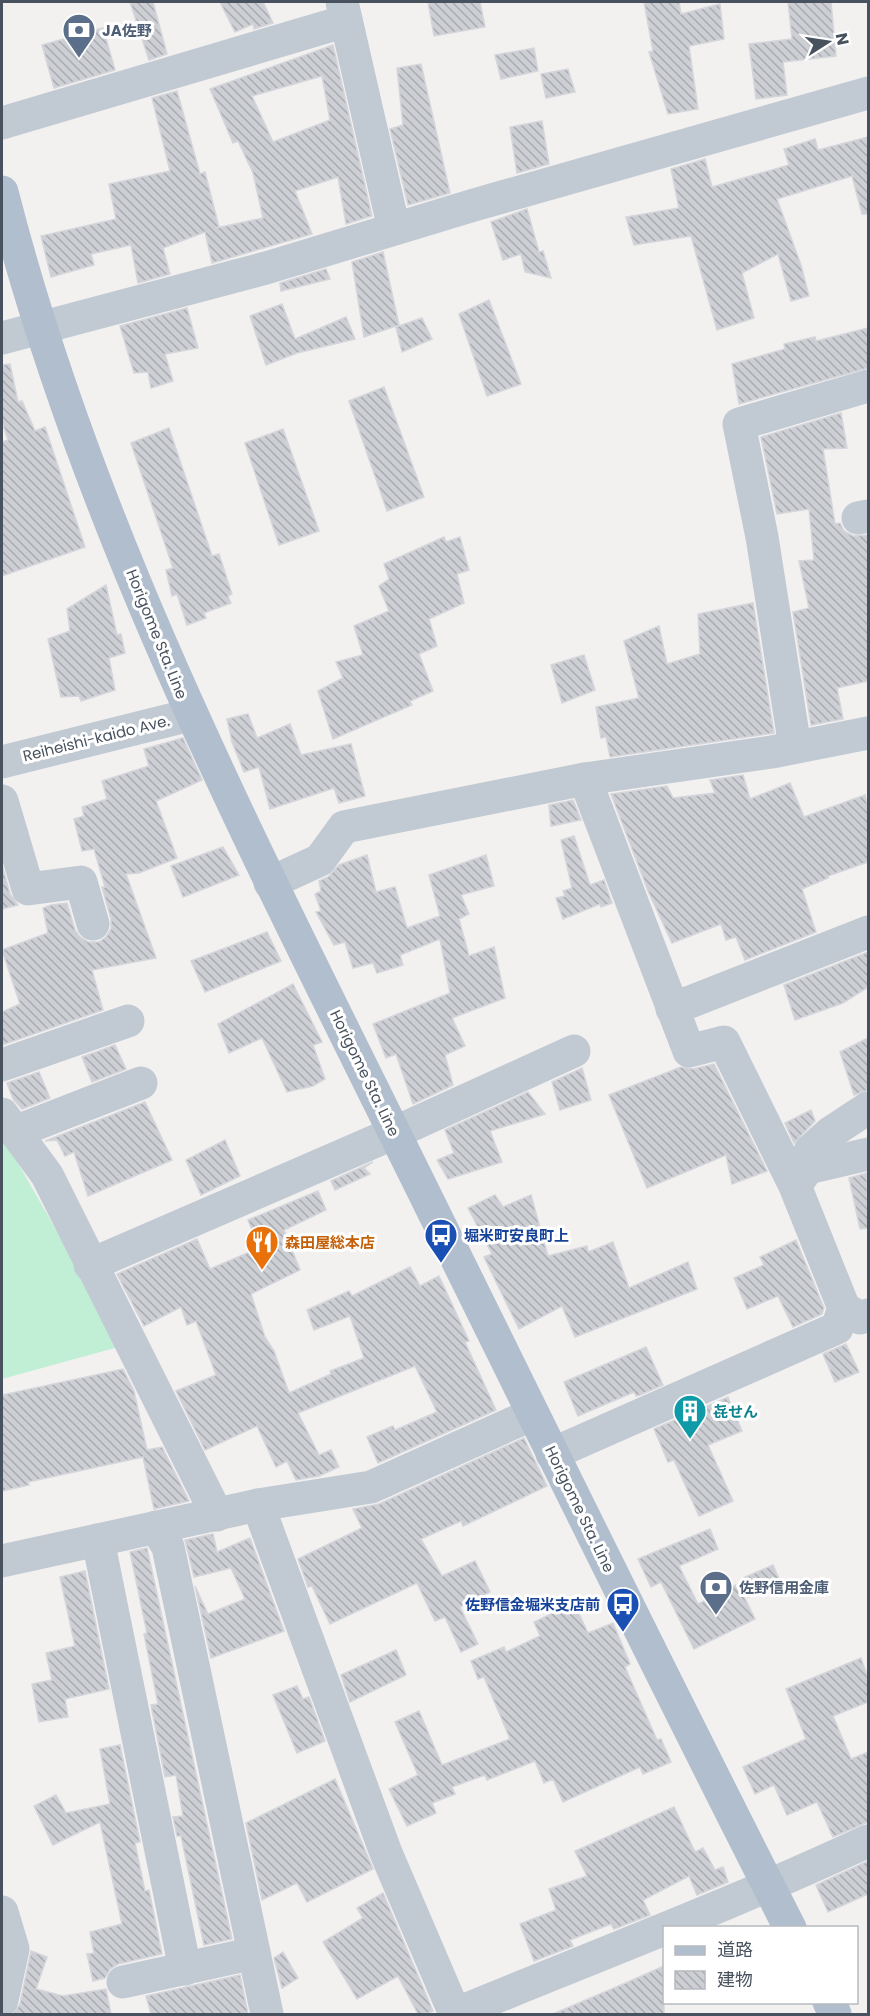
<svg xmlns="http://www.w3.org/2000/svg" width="870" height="2016" font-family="Poppins,'Noto Sans JP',sans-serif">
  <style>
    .grass { fill: #c0efd5 }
    .building { fill: url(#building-back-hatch); stroke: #d4d6db; stroke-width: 1.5; fill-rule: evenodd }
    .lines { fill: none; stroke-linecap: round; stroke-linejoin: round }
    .minor { stroke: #c1cad2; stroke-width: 33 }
    .major { stroke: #b0bece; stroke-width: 33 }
    .labels { text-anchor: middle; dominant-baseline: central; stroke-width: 6; stroke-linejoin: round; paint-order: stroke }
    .service-label { font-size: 15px; font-weight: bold; fill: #4e5e75; stroke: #fff; text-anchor: start }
    .street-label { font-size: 15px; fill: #48525e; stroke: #fff }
    .transit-label { font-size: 15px; font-weight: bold; fill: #164399; stroke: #fff; text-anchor: start }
    .food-label { font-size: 15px; font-weight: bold; fill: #c56008; stroke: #fff; text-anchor: start }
    .culture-label { font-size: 15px; font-weight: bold; fill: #0d838f; stroke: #fff; text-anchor: start }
  </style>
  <defs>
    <pattern id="building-back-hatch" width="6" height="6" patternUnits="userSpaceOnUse" patternTransform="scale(1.5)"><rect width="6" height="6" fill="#cdcfd5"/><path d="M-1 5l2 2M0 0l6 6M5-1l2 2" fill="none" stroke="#a8abb0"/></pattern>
  </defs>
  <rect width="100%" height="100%" fill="#f3f0f0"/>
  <polygon class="grass" points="2,1135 122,1346 2,1379"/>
  <g class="building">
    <polygon points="130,2 153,2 167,54 149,60"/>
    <polygon points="220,2 263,2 273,23 254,29 253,24 235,32"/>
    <polygon points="428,2 480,2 485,27 434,36"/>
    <polygon points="644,2 679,2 681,14 720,4 724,39 689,46 698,109 668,114 649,52 653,51"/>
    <polygon points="788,2 831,2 836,56 783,62 787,95 756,99 749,44 792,39"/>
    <polygon points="103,28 115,70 54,88 42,45"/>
    <path d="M 333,45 L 372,216 L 346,224 L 338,177 L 295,191 L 312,234 L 212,263 L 205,232 L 163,248 L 170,274 L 138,283 L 131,245 L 91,254 L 94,265 L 51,277 L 41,236 L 116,219 L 109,184 L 170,171 L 152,98 L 177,91 L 200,174 L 205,172 L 219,227 L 216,228 L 263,218 L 253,173 L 238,141 L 233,143 L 210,89 ZM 322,76 L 330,120 L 273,142 L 252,96 Z"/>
    <polygon points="534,48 538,71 501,79 495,55"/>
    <polygon points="421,64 450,193 408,205 390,129 403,125 397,68"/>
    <polygon points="568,69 575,92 546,98 541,74"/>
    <polygon points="542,121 549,164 517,173 510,127"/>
    <polygon points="868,137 868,214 862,214 852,176 777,199 801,265 809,296 791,301 778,254 742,273 754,318 717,330 691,236 634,245 626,217 679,208 671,169 705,159 712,187 789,165 784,149 815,139 818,150"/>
    <polygon points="527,209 539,252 543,251 551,278 525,272 521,254 503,260 491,222"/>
    <polygon points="383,252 399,325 364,337 352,262"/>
    <polygon points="326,269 330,279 281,291 280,283"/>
    <polygon points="489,300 521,384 487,396 459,314"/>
    <polygon points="282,304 295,339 346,317 355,339 297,353 266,365 250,316"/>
    <polygon points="187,308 198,348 165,354 173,381 151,388 148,372 134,373 120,326"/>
    <polygon points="422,318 432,339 402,352 396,327"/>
    <polygon points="868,328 868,368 739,404 732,364 785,349 784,344 815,337 816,341"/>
    <polygon points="10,364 18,402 22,401 35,431 45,427 85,547 2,576 2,442 8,440 2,422 2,365"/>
    <polygon points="384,387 424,497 387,511 349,401"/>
    <polygon points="841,413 847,448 823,449 835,524 840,523 844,531 853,536 868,535 868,681 837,688 843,719 811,725 793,612 809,608 799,561 814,560 809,509 777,514 761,437"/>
    <polygon points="169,428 212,556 219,554 232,594 228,596 231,603 204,613 206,618 187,625 177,594 172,596 166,570 173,568 131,443"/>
    <polygon points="283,429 319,531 279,545 245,443"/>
    <polygon points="444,537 446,542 460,537 469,570 457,574 464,603 429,619 437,646 419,654 433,691 410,701 412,705 333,739 318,691 343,678 336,662 363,655 354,626 389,611 379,586 389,579 384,564"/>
    <polygon points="106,585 117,635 121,634 125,653 109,658 115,690 81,701 79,696 61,697 48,639 70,631 67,609"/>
    <polygon points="753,603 774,733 610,757 606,737 601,738 596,707 639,698 624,641 659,626 667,664 700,654 698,614"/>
    <polygon points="584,655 595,690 562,703 551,665"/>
    <polygon points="248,714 257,738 290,724 301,755 351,744 365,796 339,803 334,788 270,809 259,767 244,772 232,742 227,719"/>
    <polygon points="183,738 202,780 156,801 177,858 139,873 126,874 156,958 92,970 103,1010 2,1045 2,1012 20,1004 2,950 48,933 43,908 51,905 67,903 75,930 80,937 88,942 99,942 106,937 111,929 111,919 102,887 105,887 94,849 82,851 74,819 84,816 82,807 107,799 102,781 149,766 144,749"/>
    <polygon points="743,775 750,799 790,783 804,817 865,795 868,807 868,862 828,876 828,878 802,889 816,932 745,960 736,937 726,940 721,924 672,943 648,891 611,794 667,786 673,798 715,793 710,780"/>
    <polygon points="573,800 581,820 551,826 549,805"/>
    <polygon points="574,836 590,885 604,880 612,903 601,907 600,904 563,919 556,898 565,896 563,891 572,888 561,840"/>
    <polygon points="223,847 239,875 183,897 171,866"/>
    <polygon points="367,855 376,892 395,887 407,928 440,916 429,875 486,855 494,886 461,895 469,914 459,919 469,956 494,947 505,998 452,1018 465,1046 445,1055 453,1085 413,1104 396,1054 386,1058 373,1024 450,993 440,939 400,955 403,965 377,973 373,963 353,968 345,942 334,945 316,912 321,911 315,894 321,891 319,881 328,877 339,865"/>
    <polygon points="2,865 10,894 18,905 2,909"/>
    <polygon points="267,932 281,961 205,992 191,961"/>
    <polygon points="868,952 868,987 843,1003 795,1020 784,985"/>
    <polygon points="293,984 322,1042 313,1045 325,1079 313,1086 287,1092 262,1038 229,1053 218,1024"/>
    <polygon points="868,1038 868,1090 854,1095 840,1052"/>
    <polygon points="115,1045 126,1069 92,1082 82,1057"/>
    <polygon points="714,1064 767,1171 732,1184 726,1155 647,1188 609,1095 681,1067 693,1069"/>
    <polygon points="582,1068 591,1100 560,1110 552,1082"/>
    <polygon points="39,1072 50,1098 22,1109 13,1099 7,1083"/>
    <polygon points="528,1092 545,1114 490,1131 502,1162 448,1179 437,1160 454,1153 445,1130"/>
    <polygon points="145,1102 172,1160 88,1196 74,1152 65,1156 57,1140 45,1141"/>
    <polygon points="811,1110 815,1121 794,1143 785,1123"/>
    <polygon points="225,1140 240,1176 201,1195 186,1160"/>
    <polygon points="373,1162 364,1168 370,1174 335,1190 331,1181"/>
    <polygon points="867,1173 868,1228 860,1229 849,1178"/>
    <polygon points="318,1191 326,1210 284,1230 300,1270 251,1294 265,1337 274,1351 289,1393 331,1374 330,1371 364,1358 350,1316 314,1330 307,1310 349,1291 352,1296 410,1267 420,1286 439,1276 469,1341 465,1342 496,1410 378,1463 367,1437 393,1426 395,1430 437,1412 415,1366 298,1413 319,1455 331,1450 339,1467 319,1476 296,1480 287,1461 276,1467 257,1426 205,1450 176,1391 216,1375 196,1321 187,1325 181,1307 144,1326 117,1274 197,1239 210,1269 259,1248 248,1220"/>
    <polygon points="495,1195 503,1207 531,1195 548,1256 587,1246 588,1252 613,1242 629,1288 688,1262 697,1289 575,1337 562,1306 519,1329 484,1257 492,1254 468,1208"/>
    <polygon points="796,1240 824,1308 822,1314 793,1327 778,1296 747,1309 734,1278 764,1265 760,1257"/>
    <polygon points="846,1344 859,1372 835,1382 823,1354"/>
    <polygon points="646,1347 663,1385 640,1395 636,1396 634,1392 578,1416 564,1382"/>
    <polygon points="123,1369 134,1391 147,1450 162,1447 189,1501 154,1509 143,1457 28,1482 29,1485 2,1491 2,1395"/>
    <polygon points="728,1397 742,1431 708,1445 733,1501 699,1516 674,1460 668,1462 654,1429"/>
    <polygon points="524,1438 547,1486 463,1526 461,1521 421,1539 442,1576 475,1561 490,1592 460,1607 478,1644 461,1652 445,1617 435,1621 417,1583 330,1624 312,1586 308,1587 298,1559 362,1528 353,1509 379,1504"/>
    <polygon points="710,1529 718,1549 679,1566 698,1604 738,1584 755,1619 694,1649 661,1582 651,1587 638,1559"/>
    <polygon points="213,1534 217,1552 250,1538 284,1631 211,1658 195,1586 208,1614 245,1599 231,1568 194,1577 185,1540"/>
    <polygon points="147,1548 232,1939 204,1945 181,1836 177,1836 173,1817 183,1816 176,1775 165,1777 151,1705 158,1704 144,1634 147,1633 130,1552"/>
    <polygon points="773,1565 781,1583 748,1597 741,1579"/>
    <polygon points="85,1571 109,1689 65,1699 68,1717 39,1722 32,1684 52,1680 46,1653 75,1646 60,1577"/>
    <polygon points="574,1603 588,1633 613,1623 630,1664 625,1667 657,1740 661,1739 671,1762 643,1774 640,1767 563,1802 553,1779 544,1783 535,1761 487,1780 485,1775 452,1787 455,1794 432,1803 436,1813 407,1826 389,1789 418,1775 395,1722 419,1711 442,1765 510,1739 484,1677 478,1679 471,1661 504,1647 506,1652 540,1636 534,1622"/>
    <polygon points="396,1650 406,1675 350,1702 341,1675"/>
    <polygon points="861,1658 868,1678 868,1702 833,1716 851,1759 868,1752 868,1822 833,1837 817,1802 787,1815 774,1785 755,1794 743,1767 806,1739 786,1689"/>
    <polygon points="297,1686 303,1699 309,1697 325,1741 297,1753 273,1695"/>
    <polygon points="120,1745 140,1842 135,1843 145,1891 149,1890 162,1954 118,1964 110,1969 105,1978 93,1981 87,1954 94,1953 90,1932 122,1924 100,1822 53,1845 34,1806 56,1795 66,1813 110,1804 100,1749"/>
    <polygon points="335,1779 373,1869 307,1902 297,1883 262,1900 246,1823"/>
    <polygon points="674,1807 695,1852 703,1848 715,1870 723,1867 728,1882 697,1895 689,1876 643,1900 650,1915 614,1929 611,1924 570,1940 573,1946 534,1961 520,1924 556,1910 549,1889 587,1876 575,1851"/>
    <polygon points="868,1861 868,1894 828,1912 816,1885"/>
    <polygon points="383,1893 433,2011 426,2014 418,2014 398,1976 357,1999 323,1942 363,1918 357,1908"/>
    <polygon points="31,1951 47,1957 36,1989 63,1996 106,1989 111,2014 13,2014 20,2004"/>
    <polygon points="283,1952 298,1978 282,1988 274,1958"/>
    <polygon points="664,1966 664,2014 553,2014 628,1982"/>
    <polygon points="240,1975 248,2014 151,2014 146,1996"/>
  </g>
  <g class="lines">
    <g class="minor">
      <polyline points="342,2 394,229"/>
      <polyline points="2,123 346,21"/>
      <polyline points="2,338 266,268 474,205 868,93"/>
      <polyline points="858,518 868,516"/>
      <polyline points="795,747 762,537 739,424 868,386"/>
      <polyline points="2,762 190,715"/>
      <polyline points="585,779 689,1051 724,1042 795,1186 844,1308 860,1318 868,1315"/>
      <polyline points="2,801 28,889 81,882 93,924"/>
      <polyline points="270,883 320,860 344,827 585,779 772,752 868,733"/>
      <polyline points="672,1009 868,932"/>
      <polyline points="2,1065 128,1021"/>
      <polyline points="2,1114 47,1175 217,1515"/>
      <polyline points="15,1132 141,1083"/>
      <polyline points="808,1168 810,1151 830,1133 868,1108"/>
      <polyline points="796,1184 808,1168 868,1154"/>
      <polyline points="90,1265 394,1133 574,1051"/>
      <polyline points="552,1454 837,1328 844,1308"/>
      <polyline points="258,1505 386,1853 455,2014"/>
      <polyline points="156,1527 168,1547 267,2014"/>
      <polyline points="98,1540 185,1969"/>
      <polyline points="2,1561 258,1505 371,1487 533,1414"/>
      <polyline points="2,1912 13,1949 2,2000"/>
      <polyline points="123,1982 254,1953"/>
      <path d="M 455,2014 C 593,1957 733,1904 868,1841"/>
    </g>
    <g class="major">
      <path d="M 2,192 C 85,518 240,821 388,1120 C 522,1390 653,1660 790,1928"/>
      <polyline points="829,2002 835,2014"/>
    </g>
  </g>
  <defs>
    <g id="bank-pin" transform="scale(1.725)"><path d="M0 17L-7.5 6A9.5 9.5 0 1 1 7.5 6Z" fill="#5c6f8a" stroke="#fff"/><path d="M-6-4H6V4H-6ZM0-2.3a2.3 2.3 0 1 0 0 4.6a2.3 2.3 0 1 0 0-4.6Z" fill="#fff"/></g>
    <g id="bus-pin" transform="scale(1.725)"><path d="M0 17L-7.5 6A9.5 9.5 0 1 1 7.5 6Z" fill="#1a4fb4" stroke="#fff"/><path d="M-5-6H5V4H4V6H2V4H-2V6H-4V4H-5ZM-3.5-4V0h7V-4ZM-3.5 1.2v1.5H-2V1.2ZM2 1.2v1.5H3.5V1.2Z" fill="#fff"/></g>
    <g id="restaurant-pin" transform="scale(1.725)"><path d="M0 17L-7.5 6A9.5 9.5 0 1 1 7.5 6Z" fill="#e8710a" stroke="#fff"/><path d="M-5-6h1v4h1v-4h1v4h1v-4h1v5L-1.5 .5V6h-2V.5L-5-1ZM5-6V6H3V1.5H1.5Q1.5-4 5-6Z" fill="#fff"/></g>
    <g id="building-pin" transform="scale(1.725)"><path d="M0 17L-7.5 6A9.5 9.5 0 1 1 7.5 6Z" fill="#0f9aa8" stroke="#fff"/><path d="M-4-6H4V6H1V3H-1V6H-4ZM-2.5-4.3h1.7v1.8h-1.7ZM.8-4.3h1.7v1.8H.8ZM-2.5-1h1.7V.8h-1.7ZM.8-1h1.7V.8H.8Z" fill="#fff"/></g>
  </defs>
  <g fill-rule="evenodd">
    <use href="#bank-pin" x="79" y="30"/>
    <use href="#bus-pin" x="441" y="1235"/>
    <use href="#restaurant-pin" x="262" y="1242"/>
    <use href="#building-pin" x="690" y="1411"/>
    <use href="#bank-pin" x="716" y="1587"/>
    <use href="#bus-pin" x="623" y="1604"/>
  </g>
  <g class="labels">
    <g class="service-label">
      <text x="102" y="30">JA佐野</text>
      <text x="739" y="1587">佐野信用金庫</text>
    </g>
    <g class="street-label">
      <text transform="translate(157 634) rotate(68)">Horigome Sta. Line</text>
      <text transform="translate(96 738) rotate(-14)">Reiheishi-kaido Ave.</text>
      <text transform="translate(365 1073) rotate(64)">Horigome Sta. Line</text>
      <text transform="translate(580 1509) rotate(64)">Horigome Sta. Line</text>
    </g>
    <g class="transit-label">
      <text x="464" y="1235">堀米町安良町上</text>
      <text x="600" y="1604" text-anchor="end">佐野信金堀米支店前</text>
    </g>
    <g class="food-label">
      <text x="285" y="1242">森田屋総本店</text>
    </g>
    <g class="culture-label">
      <text x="713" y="1411">㐂せん</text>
    </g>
  </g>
  <rect width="870" height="2016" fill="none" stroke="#48525e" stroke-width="6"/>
  <rect x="663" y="1926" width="195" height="78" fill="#ffffff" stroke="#b6babf" stroke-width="1.5"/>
  <rect x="675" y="1946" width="30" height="9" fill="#b0bece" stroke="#b6babf" stroke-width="1.5"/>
  <text x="717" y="1956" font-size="18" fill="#48525e">道路</text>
  <rect x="675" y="1971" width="30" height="18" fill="url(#building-back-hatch)" stroke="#b6babf" stroke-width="1.5"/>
  <text x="717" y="1986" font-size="18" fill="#48525e">建物</text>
  <g transform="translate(828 42) rotate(78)" stroke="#ffffff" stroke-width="4.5" paint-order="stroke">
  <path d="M0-4.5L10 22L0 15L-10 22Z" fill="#48525e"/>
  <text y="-9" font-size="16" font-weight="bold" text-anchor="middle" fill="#48525e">N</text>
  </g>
</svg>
